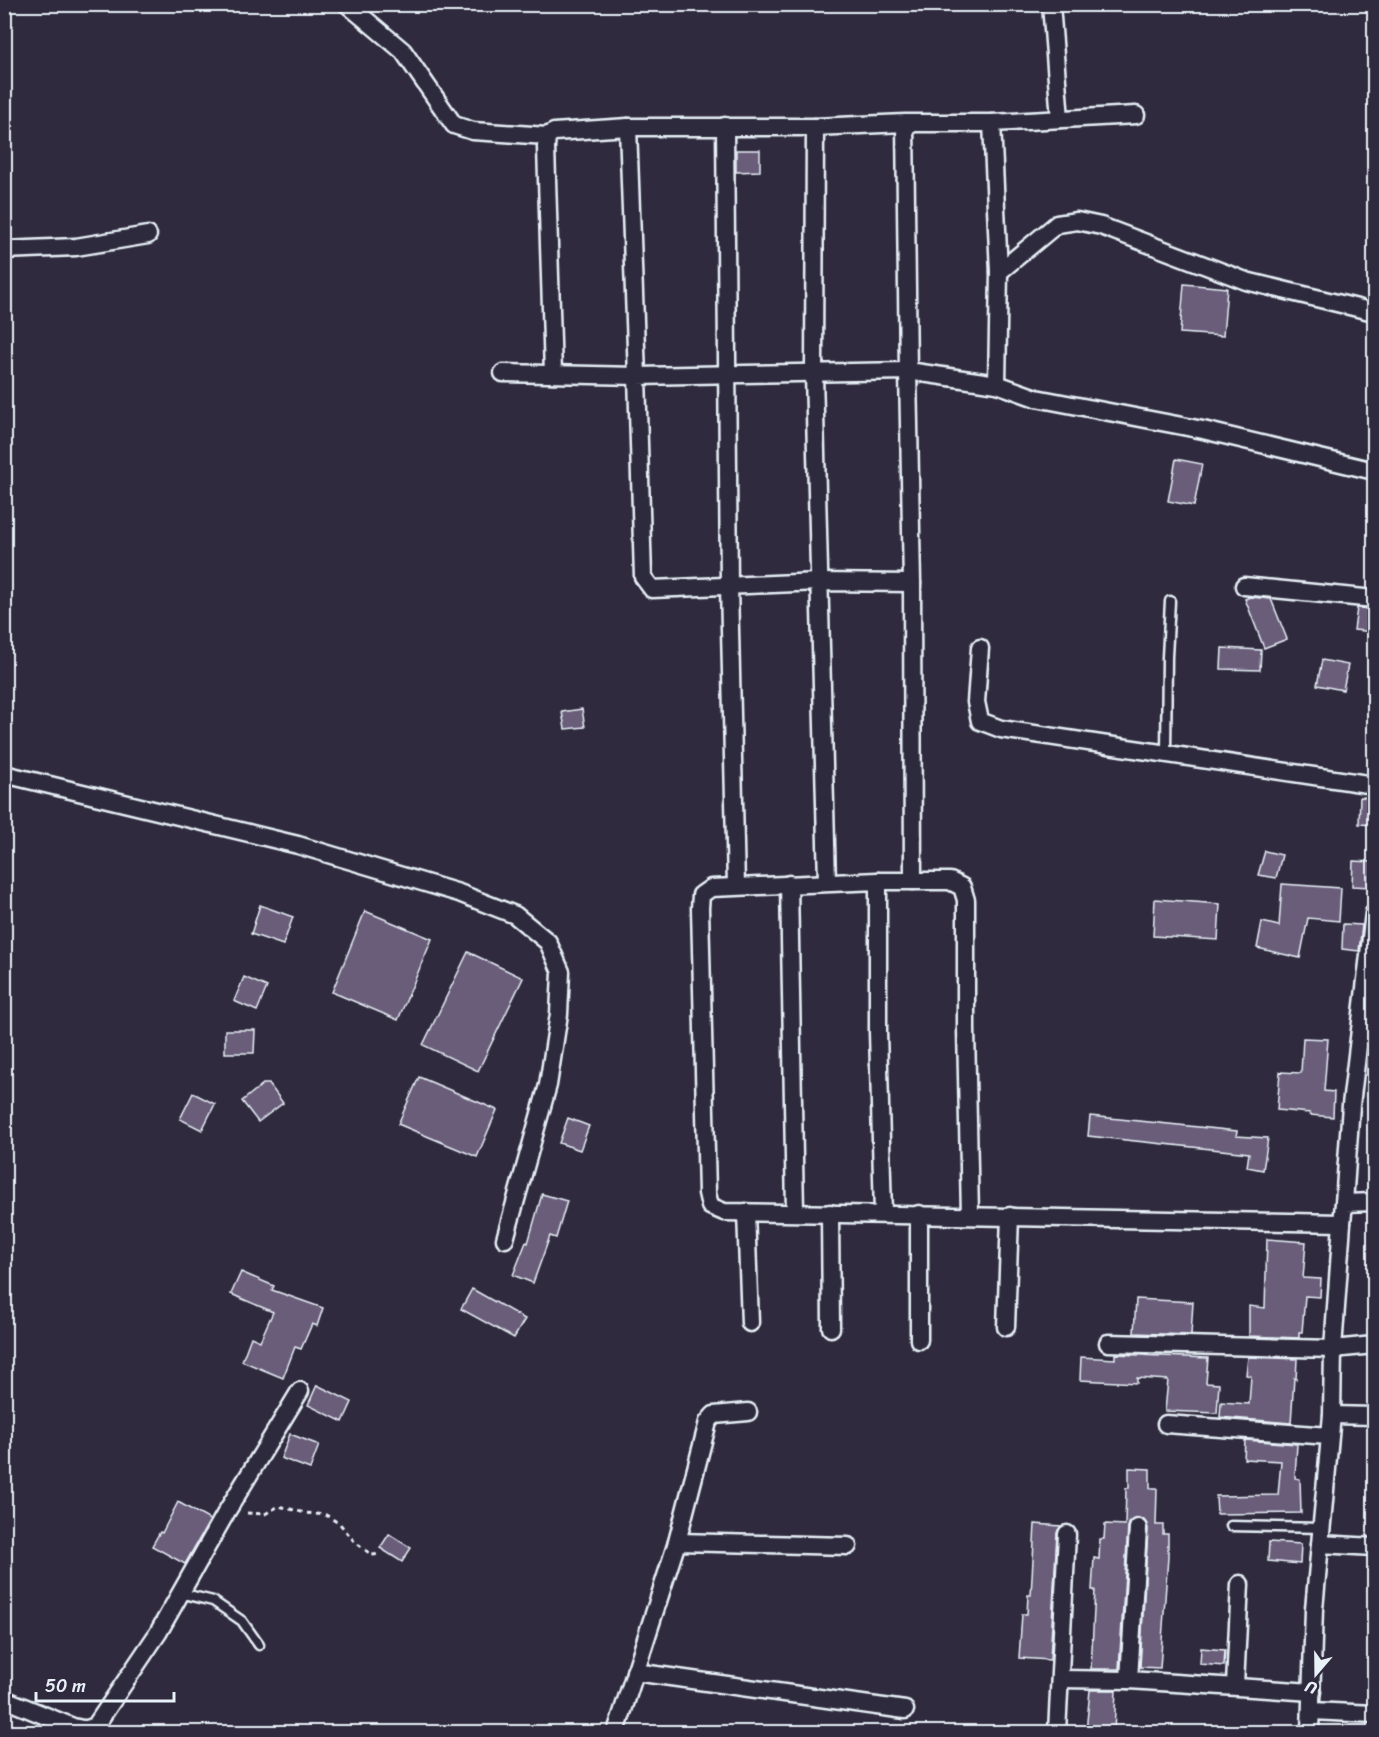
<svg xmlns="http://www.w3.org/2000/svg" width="1379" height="1737" font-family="Sriracha,sans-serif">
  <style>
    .building { fill: #6a5d7a; stroke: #e8f1f8; stroke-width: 1.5 }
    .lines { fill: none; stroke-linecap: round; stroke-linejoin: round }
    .lane-casing { stroke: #e8f1f8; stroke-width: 13 }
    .street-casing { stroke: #e8f1f8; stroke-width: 21 }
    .path { stroke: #e8f1f8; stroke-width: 3; stroke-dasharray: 4.5 4.5; stroke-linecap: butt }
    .lane { stroke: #2f2a3d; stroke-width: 8 }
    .street { stroke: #2f2a3d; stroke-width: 16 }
  </style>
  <rect width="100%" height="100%" fill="#2f2a3d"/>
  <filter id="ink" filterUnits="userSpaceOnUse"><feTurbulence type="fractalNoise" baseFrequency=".0167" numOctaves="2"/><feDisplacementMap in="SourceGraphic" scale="12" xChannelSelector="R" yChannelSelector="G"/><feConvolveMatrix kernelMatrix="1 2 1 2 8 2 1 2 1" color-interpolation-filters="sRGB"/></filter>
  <g filter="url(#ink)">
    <g class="building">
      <polygon points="736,150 760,150 760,171 736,172"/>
      <polygon points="1184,284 1227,288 1223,336 1180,333"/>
      <polygon points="1176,459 1202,464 1194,506 1168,501"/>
      <polygon points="1250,597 1271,599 1287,639 1264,648 1245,599"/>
      <polygon points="1357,608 1374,609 1374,632 1354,630"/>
      <polygon points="1222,648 1261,650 1260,670 1221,669"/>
      <polygon points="1322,660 1348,665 1343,690 1317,685"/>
      <polygon points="582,709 585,727 565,729 562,712"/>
      <polygon points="1360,797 1374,798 1374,825 1359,824"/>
      <polygon points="1265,851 1282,855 1276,878 1258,875"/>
      <polygon points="1353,861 1373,862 1371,887 1352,886"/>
      <polygon points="1282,884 1341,888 1339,921 1308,918 1300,958 1257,948 1262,922 1279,926"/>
      <polygon points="1155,899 1220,904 1218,940 1153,936"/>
      <polygon points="260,905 293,917 283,945 251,934"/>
      <polygon points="365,911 432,939 398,1020 332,992"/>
      <polygon points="1343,924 1362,925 1359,951 1342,949"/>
      <polygon points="468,952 523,978 478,1071 423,1045"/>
      <polygon points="244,977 267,987 257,1011 234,1001"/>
      <polygon points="225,1030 255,1030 254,1053 225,1053"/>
      <polygon points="1303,1038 1328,1039 1324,1091 1334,1092 1333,1117 1310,1115 1310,1113 1277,1110 1280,1072 1301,1073"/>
      <polygon points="419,1077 497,1110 477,1157 398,1124"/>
      <polygon points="263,1084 269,1084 283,1103 258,1122 242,1101"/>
      <polygon points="193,1093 215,1104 202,1130 180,1119"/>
      <polygon points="1090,1116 1237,1131 1236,1136 1268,1138 1263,1170 1247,1167 1249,1153 1088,1136"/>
      <polygon points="568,1118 589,1126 580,1150 559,1143"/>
      <polygon points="542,1194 567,1201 556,1238 550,1236 533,1283 513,1275 526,1242 528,1243"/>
      <polygon points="1267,1239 1306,1242 1303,1278 1321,1279 1320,1297 1305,1296 1302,1332 1299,1332 1299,1338 1249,1336 1249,1306 1265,1308"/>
      <polygon points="241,1272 274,1286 272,1290 323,1308 317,1326 312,1324 301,1349 295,1347 283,1378 242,1361 251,1337 260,1341 273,1312 231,1294"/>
      <polygon points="472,1289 525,1319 514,1338 461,1309"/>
      <polygon points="1136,1299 1193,1302 1191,1335 1134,1333"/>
      <polygon points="1115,1354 1208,1358 1206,1383 1219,1384 1217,1413 1165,1411 1168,1380 1137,1378 1137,1383 1080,1380 1081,1357 1115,1359"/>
      <polygon points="1248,1357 1297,1359 1296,1379 1294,1378 1291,1423 1220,1417 1221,1402 1249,1404 1251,1376 1246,1375"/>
      <polygon points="317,1385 352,1402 343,1422 308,1405"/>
      <polygon points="290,1434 319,1445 310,1469 281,1458"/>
      <polygon points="1245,1440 1297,1444 1295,1478 1300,1479 1301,1513 1217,1514 1216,1496 1278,1495 1281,1461 1244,1459"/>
      <polygon points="1129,1468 1150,1469 1150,1488 1157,1488 1156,1525 1163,1525 1163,1534 1168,1534 1168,1557 1160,1668 1140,1667 1148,1529 1144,1520 1138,1518 1130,1522 1128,1527 1119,1669 1091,1669 1095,1590 1092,1590 1094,1558 1099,1559 1100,1539 1104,1539 1105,1524 1125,1525 1126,1488 1129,1488"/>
      <polygon points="178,1502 210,1520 185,1564 152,1546 160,1532 162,1533"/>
      <polygon points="1035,1524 1061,1526 1057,1533 1050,1660 1019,1658 1022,1614 1027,1614 1028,1595 1031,1595"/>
      <polygon points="389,1534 411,1548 402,1562 380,1548"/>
      <polygon points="1269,1542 1301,1544 1300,1564 1268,1561"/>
      <polygon points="1201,1648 1225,1650 1224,1666 1200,1664"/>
      <polygon points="1090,1690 1116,1690 1114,1732 1086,1732"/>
    </g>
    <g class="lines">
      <g class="lane-casing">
        <g id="lane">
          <polyline points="1166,753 1167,657 1170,601"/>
          <polyline points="1231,1526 1322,1528"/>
          <polyline points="180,1593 213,1601 242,1621 259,1645"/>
        </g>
      </g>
      <g class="street-casing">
        <g id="street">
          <polyline points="347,4 403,51 454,125 473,131 547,136"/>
          <polyline points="1051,4 1060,119"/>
          <polyline points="992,123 1136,115"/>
          <polyline points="725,126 729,586 736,886"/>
          <polyline points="815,127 814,374 827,882"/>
          <polyline points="4,250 76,247 148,235"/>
          <polyline points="999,272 1057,224 1077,221 1101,226 1246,281 1374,312"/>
          <polygon points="908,371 912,583 819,582 652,589 643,577 637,376"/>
          <polyline points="503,373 637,376 628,127"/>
          <polyline points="553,374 546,147 547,136 554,132 628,127 815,127 905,123 992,123 999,272 997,384 908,371 905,123"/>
          <polyline points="997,384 1036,398 1203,430 1374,471"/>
          <polyline points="912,583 913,881"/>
          <polyline points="1244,586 1374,599"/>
          <polyline points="980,648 976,702 980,721 1001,729 1374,785"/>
          <polyline points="4,774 298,845 459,893 515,915 548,942 561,972 559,1014 548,1085 505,1239"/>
          <polyline points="878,881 950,881 962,887 966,900 966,1029 970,1215"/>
          <polyline points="789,884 795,1212"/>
          <polyline points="1344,1203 1351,1105 1374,913"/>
          <polyline points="746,1212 750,1323"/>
          <polyline points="830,1213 831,1328"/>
          <polyline points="883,1214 878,1031 878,881 711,888 701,895 700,908 707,1193 710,1206 724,1212 1342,1223"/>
          <polyline points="919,1214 919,1340"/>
          <polyline points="1006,1327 1010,1216"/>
          <polyline points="1108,1343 1333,1349 1374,1345"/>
          <polyline points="1332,1415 1374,1416"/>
          <polyline points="1166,1424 1329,1436"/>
          <polyline points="677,1542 708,1422 714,1415 748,1412"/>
          <polyline points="1320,1544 1374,1547"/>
          <polyline points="635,1672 905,1710"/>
          <polyline points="1061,1679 1129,1680 1312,1692"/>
          <polyline points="1129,1680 1138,1528"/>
          <polyline points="1235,1685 1240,1584"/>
          <path d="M 4,1699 L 73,1727 C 82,1729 88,1731 96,1725 L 158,1633 L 227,1511 L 300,1391"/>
          <polyline points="1312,1711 1374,1714"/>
          <polyline points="616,1732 677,1542 848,1546"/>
          <polyline points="1057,1732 1067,1534"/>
          <polyline points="1310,1732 1314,1609 1332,1415 1333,1349 1342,1223 1344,1203 1374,1202"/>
        </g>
      </g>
      <polyline class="path" points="247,1513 265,1514 279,1506 305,1513 326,1515 340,1524 354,1541 372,1555 380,1554"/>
      <use href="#lane" class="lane"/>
      <use href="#street" class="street"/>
    </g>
  </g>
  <rect width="1379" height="1737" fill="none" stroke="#2f2a3d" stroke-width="24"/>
  <rect x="12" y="12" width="1355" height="1713" fill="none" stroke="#e8f1f8" stroke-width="2" filter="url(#ink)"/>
  <g transform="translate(1316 1674) rotate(200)" stroke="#2f2a3d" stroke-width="4.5" paint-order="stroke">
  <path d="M0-4.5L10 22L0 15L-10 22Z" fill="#e8f1f8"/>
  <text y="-9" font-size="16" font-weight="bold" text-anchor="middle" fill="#e8f1f8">U</text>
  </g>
  <path d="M36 1692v9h138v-9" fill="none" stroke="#e8f1f8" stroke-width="3"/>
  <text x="45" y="1692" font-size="18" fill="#e8f1f8" stroke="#2f2a3d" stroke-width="4.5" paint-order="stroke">50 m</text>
</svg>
